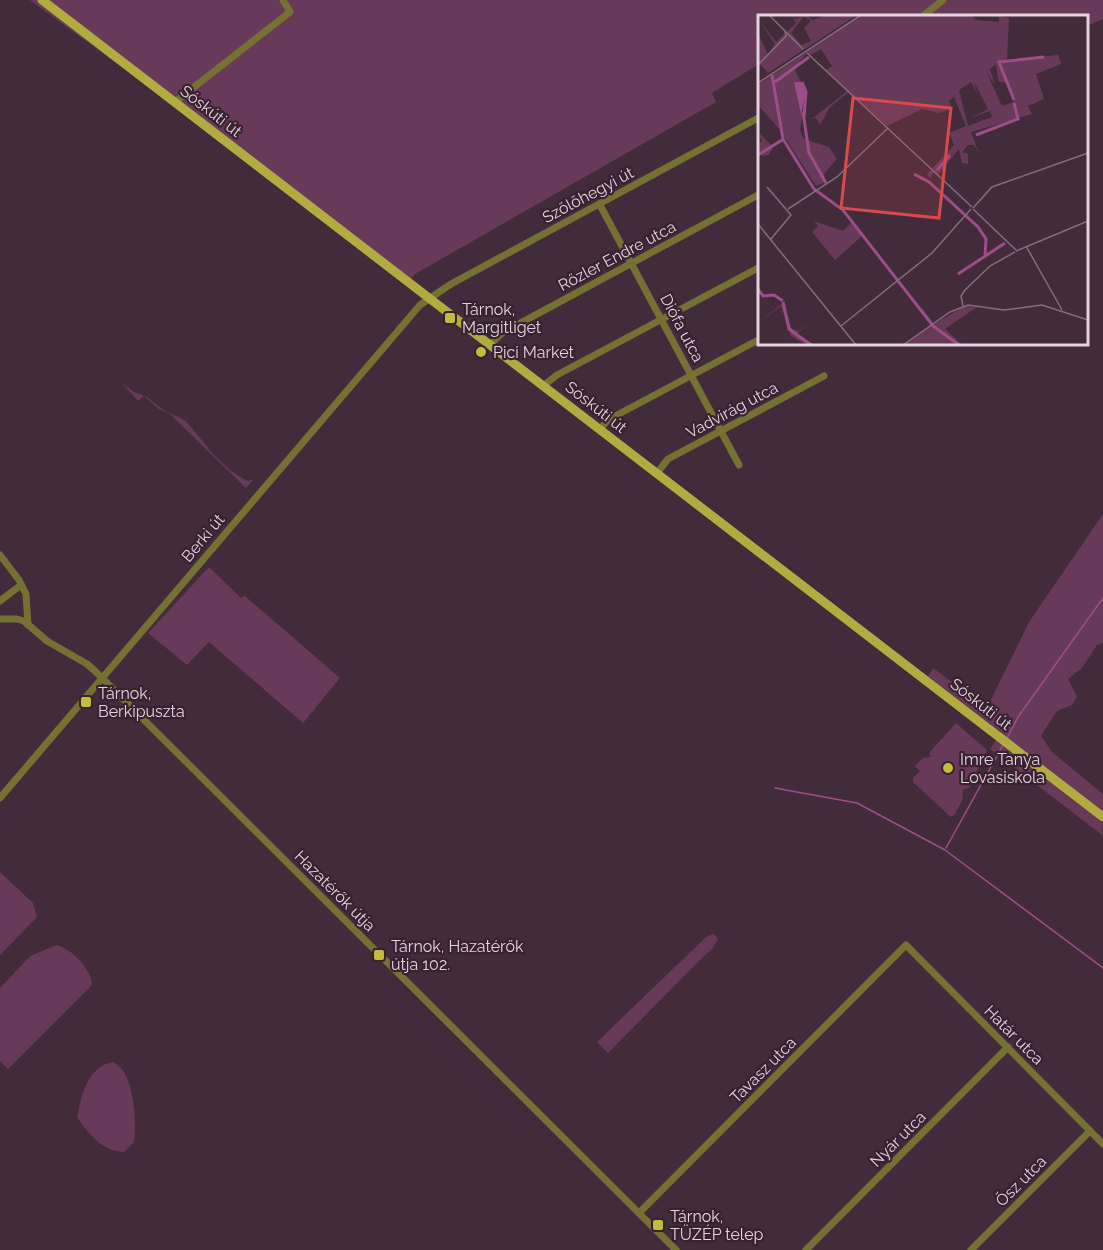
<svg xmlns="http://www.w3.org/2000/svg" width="1103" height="1250" font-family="Raleway,sans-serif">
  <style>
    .green { fill: #673a5a }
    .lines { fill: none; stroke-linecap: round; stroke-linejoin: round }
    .stream { stroke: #9d4e88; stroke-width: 1.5 }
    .minor { stroke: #757132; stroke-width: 7 }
    .major { stroke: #b2ac40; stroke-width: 9 }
    .poi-dot { fill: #c4bc3d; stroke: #382131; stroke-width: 2 }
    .labels { text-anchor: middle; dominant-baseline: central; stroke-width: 4.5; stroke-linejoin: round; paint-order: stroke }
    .street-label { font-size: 16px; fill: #e2d3dd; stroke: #382131 }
    .poi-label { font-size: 16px; fill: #e2d3dd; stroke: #382131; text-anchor: start }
    .inset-river { fill: none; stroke: #9d4e88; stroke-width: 3 }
    .inset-road { fill: none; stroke: #826e7c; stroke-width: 1.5 }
    .view { fill: #d84a4c; fill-opacity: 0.15; stroke: #d84a4c; stroke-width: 3 }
    .inset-edge { fill: none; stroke: #e2d3dd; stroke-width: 3 }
  </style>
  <rect width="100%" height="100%" fill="#422b3b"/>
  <g class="green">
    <polygon points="30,0 1103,0 1103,19 1087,26 1086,16 760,16 759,64 712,93 716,102 415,274 407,284 165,99"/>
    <polygon points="122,383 134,392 147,397 162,409 186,421 213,454 231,471 247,481 254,479 246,488 169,413 159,409 144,396 138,401"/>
    <polygon points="1103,514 1103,643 1097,645 1082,668 1068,679 1077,697 1072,705 1057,711 1041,736 1052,752 1103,794 1103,815 1099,820 1103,823 1102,835 990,749 1001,732 928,676 933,668 987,708 1029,622"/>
    <polygon points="209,567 241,598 245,596 340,678 303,723 209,642 187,665 148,633"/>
    <polygon points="956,723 987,750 969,788 964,789 962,794 963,799 955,814 951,817 913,782 913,778 920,771 915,766 924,757 926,758 931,756 929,753"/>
    <polygon points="0,872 33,903 37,917 0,955"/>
    <polygon points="714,934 718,939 713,948 697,963 608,1053 597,1042 706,937"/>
    <path d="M 57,945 C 73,950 91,969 92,985 L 8,1069 L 0,1061 L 0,988 L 30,956 Z"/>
    <path d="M 114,1062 C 117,1065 122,1068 124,1072 C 134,1089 137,1123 134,1142 L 124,1152 C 100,1150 92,1136 77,1118 C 81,1096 88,1065 114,1062 Z"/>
  </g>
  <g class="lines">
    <g class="stream">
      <polyline points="1007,738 1018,717 1103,598"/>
      <polyline points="775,788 857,803 945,850 1103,968"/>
      <polyline points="946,848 1003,745"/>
    </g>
    <g class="minor">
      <polyline points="923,16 943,0"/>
      <polyline points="175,102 290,12 283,0"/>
      <polyline points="600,205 739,465"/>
      <polyline points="490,345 502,333 760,194"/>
      <polyline points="543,386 557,375 760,267"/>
      <polyline points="600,429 607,421 617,415 760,339"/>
      <polyline points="657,473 668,459 824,376"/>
      <polyline points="0,555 19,580 26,594 28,625"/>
      <polyline points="0,601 21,585"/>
      <polyline points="0,619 17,619 24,621 47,641 87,664 95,671 676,1250"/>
      <polyline points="0,798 420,305 451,284 760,117"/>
      <polyline points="639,1213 906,945 1103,1144"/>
      <polyline points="806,1250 1008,1047"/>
      <polyline points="971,1250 1090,1131"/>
    </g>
    <polyline class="major" points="42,0 1103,817"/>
  </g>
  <g class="poi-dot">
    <rect x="444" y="312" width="12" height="12" rx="3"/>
    <circle cx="481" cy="352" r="6"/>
    <rect x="80" y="696" width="12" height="12" rx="3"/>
    <circle cx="948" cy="768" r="6"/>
    <rect x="373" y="949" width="12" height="12" rx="3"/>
    <rect x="652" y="1219" width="12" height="12" rx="3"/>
  </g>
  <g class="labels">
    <g class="street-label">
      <text transform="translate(211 111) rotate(38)">Sóskúti út</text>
      <text transform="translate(588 195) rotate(-28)">Szőlőhegyi út</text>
      <text transform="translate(617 256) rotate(-28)">Rőzler Endre utca</text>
      <text transform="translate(682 328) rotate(62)">Diófa utca</text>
      <text transform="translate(596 407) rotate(38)">Sóskúti út</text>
      <text transform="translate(732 410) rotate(-28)">Vadvirág utca</text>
      <text transform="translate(203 538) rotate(-50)">Berki út</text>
      <text transform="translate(981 704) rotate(38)">Sóskúti út</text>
      <text transform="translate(335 891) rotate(45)">Hazatérők útja</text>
      <text transform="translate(1014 1035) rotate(45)">Határ utca</text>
      <text transform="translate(763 1070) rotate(-45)">Tavasz utca</text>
      <text transform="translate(898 1139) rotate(-45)">Nyár utca</text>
      <text transform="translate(1021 1181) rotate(-45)">Ősz utca</text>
    </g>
    <g class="poi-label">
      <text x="462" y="309">Tárnok,<tspan x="462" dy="18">Margitliget</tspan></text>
      <text x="493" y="352">Pici Market</text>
      <text x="98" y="693">Tárnok,<tspan x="98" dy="18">Berkipuszta</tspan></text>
      <text x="960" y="759">Imre Tanya<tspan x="960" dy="18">Lovasiskola</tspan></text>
      <text x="391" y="946">Tárnok, Hazatérők<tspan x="391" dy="18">útja 102.</tspan></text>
      <text x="670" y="1216">Tárnok,<tspan x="670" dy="18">TÜZÉP telep</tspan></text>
    </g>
  </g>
  <g transform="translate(758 15)">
    <rect width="330" height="330" fill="#422b3b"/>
    <path d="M 33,0 L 38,4 L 48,0 L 55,5 L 68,0 L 99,0 L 10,58 L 0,47 L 0,19 L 10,39 L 17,29 L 0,4 L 18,27 L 38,8 ZM 46,1 L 53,6 L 46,13 L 53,26 L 43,30 L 33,18 ZM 104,0 L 213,0 L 218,5 L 241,7 L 241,1 L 251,3 L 249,45 L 300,40 L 303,49 L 278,59 L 286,84 L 270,91 L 274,99 L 213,117 L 221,139 L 216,130 L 210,130 L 204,137 L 210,139 L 210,149 L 204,148 L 201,134 L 181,159 L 175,158 L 172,164 L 169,159 L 196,130 L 191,118 L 208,111 L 196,82 L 191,86 L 194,94 L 181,98 L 164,94 L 129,111 L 91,77 L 72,92 L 62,110 L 58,103 L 54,104 L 89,76 L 68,55 L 74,51 L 63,34 L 53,40 L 49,38 L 36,53 L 48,77 L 42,115 L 46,124 L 71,132 L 79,144 L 66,159 L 68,167 L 58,171 L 22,115 L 0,90 L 0,70 ZM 238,49 L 240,66 L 248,68 L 256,87 L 244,91 L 229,58 L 237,70 L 232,54 ZM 215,65 L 230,94 L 212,103 L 232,96 L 234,102 L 210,111 L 201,75 L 213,67 L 220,79 ZM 0,117 L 15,132 L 11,140 L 4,141 L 0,135 L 0,126 L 4,127 ZM 56,206 L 85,216 L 93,208 L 104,221 L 77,245 L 54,217 L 60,211 ZM 26,287 L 34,314 L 41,316 L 53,306 L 39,319 L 57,330 L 48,330 L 33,321 L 23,291 L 0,308 ZM 162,290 L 176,309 L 207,291 L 219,292 L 187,314 L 204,330 L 145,330 L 173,310 Z" fill="#673a5a" fill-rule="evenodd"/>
    <path d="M 36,67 L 43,67 L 47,79 L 43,99 Z" fill="#9d4e88"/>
    <path class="inset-river" d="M 14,60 L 25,124 L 56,174 L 85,195 L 175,311 L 201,330M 17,67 L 51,42M 44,67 L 48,77 L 46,102M 256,85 L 241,47 L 286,42M 45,97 L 51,138 L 68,168M 218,120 L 260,104 L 256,88M 0,140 L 24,125M 179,155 L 192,140M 156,159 L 171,167 L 220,212 L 228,224 L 227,242M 200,259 L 247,228M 0,274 L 5,281 L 16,280 L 25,286M 25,287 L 31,314 L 53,330"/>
    <path class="inset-road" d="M 11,0 L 33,22M 32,21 L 45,34M 49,38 L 214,192M 0,50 L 28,21 L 27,16M 0,68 L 103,0M 9,172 L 33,200 L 13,224M 215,193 L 234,172 L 330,138M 30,194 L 79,162 L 130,113M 215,194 L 258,235M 0,209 L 98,330M 268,231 L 304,295M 258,236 L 330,206M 205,291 L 203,281 L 207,275 L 232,251 L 257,237M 83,311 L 174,238 L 213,194M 145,330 L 192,297 L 210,290 L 246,295 L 284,290 L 330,305"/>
    <path class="view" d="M 95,83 L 193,93 L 181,203 L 83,193 Z"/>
    <rect width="330" height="330" class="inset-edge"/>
  </g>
</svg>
